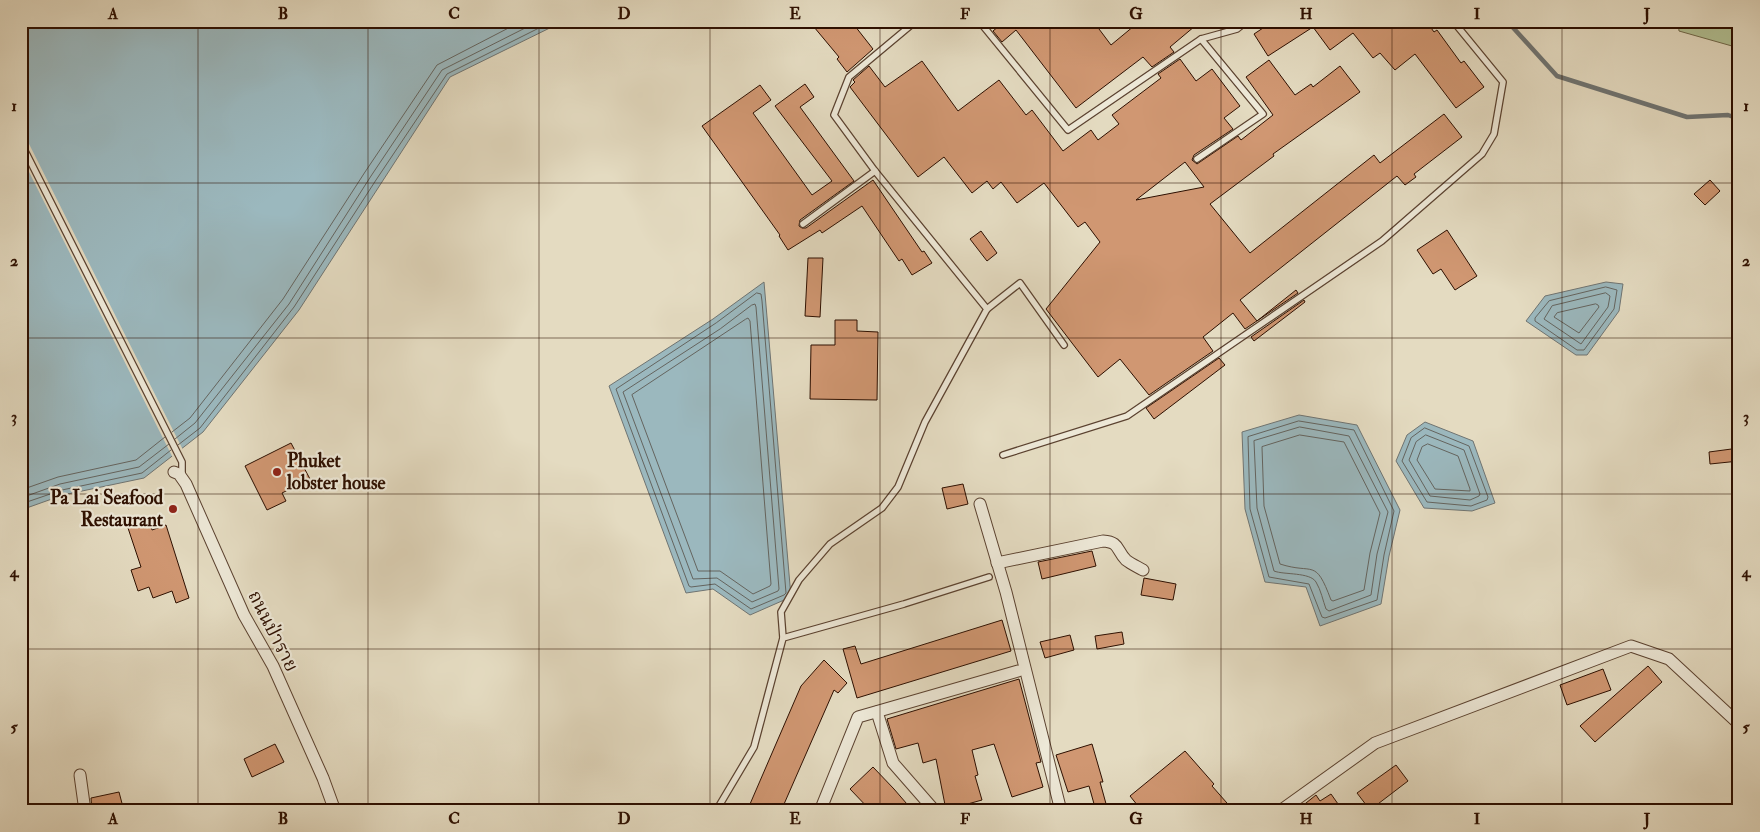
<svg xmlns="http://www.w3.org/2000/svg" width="1760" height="832" font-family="'IM FELL Double Pica','Noto Serif Thai',serif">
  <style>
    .green { fill: #b2c194; stroke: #70684a }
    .water { fill: #9bb8be; stroke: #6f7472 }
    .pier { fill: #e4dbc1 }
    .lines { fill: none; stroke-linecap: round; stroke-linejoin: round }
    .shore { stroke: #64645f; stroke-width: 1 }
    .stream { stroke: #6f7472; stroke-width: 4.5 }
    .building { fill: #d09772; stroke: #2d0f00; fill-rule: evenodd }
    .lane-casing { stroke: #5b4230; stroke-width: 8 }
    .street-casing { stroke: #5b4230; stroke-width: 13 }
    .lane { stroke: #ede8d7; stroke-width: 5.5 }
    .street { stroke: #ede8d7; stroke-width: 11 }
    .grid { fill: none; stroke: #2d0f00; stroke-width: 1; stroke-opacity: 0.55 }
    .poi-dot { fill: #8f2418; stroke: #ede8d7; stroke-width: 2 }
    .labels { text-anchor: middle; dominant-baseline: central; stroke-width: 4.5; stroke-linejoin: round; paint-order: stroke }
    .poi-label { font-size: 19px; font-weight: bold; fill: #2d0f00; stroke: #ede8d7; text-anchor: start }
    .street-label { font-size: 19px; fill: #2d0f00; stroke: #ede8d7 }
    .neatline { fill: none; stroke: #2d0f00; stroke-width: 2 }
    .grid-label { font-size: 16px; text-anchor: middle; font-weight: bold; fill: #2d0f00 }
  </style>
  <rect width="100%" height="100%" fill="#e4dbc1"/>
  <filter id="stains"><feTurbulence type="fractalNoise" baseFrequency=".004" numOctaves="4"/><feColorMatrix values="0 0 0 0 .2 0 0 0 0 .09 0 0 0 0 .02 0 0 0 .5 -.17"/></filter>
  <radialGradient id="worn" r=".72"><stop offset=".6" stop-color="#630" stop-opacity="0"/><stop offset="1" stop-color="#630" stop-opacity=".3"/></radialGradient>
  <polygon class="green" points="1678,21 1739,21 1739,48 1679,31"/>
  <g class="water">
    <polygon points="21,21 564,21 450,77 299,310 203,432 144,478 63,495 21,510"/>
    <polygon points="764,282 791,597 750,615 713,589 686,593 609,386 713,319"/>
    <polygon points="1606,282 1623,284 1619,311 1587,355 1576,355 1526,321 1545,296"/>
    <polygon points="1299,415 1357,425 1400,510 1389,556 1381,604 1320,626 1306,587 1265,582 1245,509 1242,432"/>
    <polygon points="1425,422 1473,441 1495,503 1472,511 1424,508 1396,461 1407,435"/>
  </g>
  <polygon class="pier" points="21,128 183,450 173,458 21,156"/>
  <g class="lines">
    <g class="shore">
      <polygon points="1606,287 1617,290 1614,309 1584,350 1577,350 1535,321 1535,318 1549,301"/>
      <polygon points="757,293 761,294 762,301 786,593 784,595 751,609 715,584 691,587 689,586 616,389 716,323"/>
      <polygon points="1606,293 1610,296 1608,307 1581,344 1544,319 1552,306"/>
      <polygon points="1596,304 1598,305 1599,307 1579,333 1554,317 1557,313"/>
      <polygon points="752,305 755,304 756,307 779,589 778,591 752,602 717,578 693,579 623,392 720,329"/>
      <polygon points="746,319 748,318 750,321 771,584 770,586 753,594 720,571 698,571 632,395"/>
      <polygon points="1299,421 1354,430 1394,511 1384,555 1377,600 1325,618 1322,617 1309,584 1269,577 1250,509 1248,437"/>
      <path d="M 1300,427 L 1349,436 L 1388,512 L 1377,554 L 1371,595 L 1329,611 L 1326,609 C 1323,601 1321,590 1316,582 C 1310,572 1284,575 1274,571 L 1257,508 L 1254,441 Z"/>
      <polygon points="1425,428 1469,446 1488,497 1487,500 1471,506 1427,502 1402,461 1411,438"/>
      <polyline points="172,432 190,418 283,299 365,172 437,65 522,21"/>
      <path d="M 1300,435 L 1344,442 L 1380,513 L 1370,553 L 1364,590 L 1333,601 L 1331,600 C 1315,557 1314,575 1280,564 L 1264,506 L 1262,447 Z"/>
      <polygon points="1426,435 1464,450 1480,494 1479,496 1470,500 1430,496 1409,460 1416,442"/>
      <polyline points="175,439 195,423 289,304 371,176 442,70 539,21"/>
      <polygon points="1428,444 1458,456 1470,489 1470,491 1435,489 1417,460 1422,447"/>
      <polyline points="178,445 200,428 294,307 376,180 447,74 553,21"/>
      <polyline points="21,490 58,477 136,460 165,437"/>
      <polyline points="21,498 60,484 139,467 169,444"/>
      <polyline points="21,504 62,490 142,473 171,450"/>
    </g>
    <polyline class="stream" points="1507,21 1557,76 1687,117 1728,115 1739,119"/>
  </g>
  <g class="building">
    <polygon points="809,21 851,21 873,49 847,72 837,59 839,57"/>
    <polygon points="1005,21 1093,21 1111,45 1140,21 1201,21 1170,47 1174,52 1152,67 1143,57 1076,108 1016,30 1002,42 993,31"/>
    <polygon points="1264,21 1426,21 1434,32 1437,30 1461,63 1464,61 1484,87 1456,108 1415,54 1395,70 1380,53 1373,58 1353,33 1330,50 1313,27 1268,56 1254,34 1266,26"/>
    <path d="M 1180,59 L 1196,81 L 1212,69 L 1240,106 L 1224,118 L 1233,129 L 1194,155 L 1192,160 L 1197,164 L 1238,136 L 1241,140 L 1273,115 L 1246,77 L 1269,60 L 1295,95 L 1311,84 L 1313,87 L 1340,66 L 1360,92 L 1273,154 L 1274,156 L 1210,204 L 1250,253 L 1374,155 L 1380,163 L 1444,114 L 1462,137 L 1414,174 L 1416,177 L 1405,185 L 1397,176 L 1240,300 L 1257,321 L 1296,290 L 1298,293 L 1245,329 L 1233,313 L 1203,337 L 1213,351 L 1149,395 L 1120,359 L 1098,377 L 1046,309 L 1100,242 L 1085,222 L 1078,227 L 1044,183 L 1017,203 L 1001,182 L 993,189 L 987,181 L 972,193 L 944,157 L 918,177 L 850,87 L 855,82 L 853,80 L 869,66 L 885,87 L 922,61 L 958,111 L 999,80 L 1026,115 L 1032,110 L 1063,151 L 1091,130 L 1098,140 L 1119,124 L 1112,115 L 1161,78 L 1158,74 ZM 1185,162 L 1204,187 L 1136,200 Z"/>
    <polygon points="805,84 814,97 800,107 854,181 800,220 799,226 802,228 806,228 873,180 922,252 924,251 932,263 912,275 902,259 899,261 862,206 822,233 820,230 788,250 779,236 780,235 702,126 760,85 771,100 753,113 812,195 832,181 775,106"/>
    <polygon points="1710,180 1720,191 1705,205 1694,194"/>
    <polygon points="1447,230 1477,276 1455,290 1441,269 1433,274 1417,250"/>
    <polygon points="981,231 997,253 987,261 970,239"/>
    <polygon points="808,258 823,258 820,317 805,316"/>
    <polygon points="1304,300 1305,302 1254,341 1251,337"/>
    <polygon points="835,320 857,320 857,331 878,332 877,400 810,399 811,345 835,345"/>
    <polygon points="1219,358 1225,365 1154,419 1146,408"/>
    <polygon points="291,443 310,479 282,493 286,501 267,510 245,466"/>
    <polygon points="1739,448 1739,461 1710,464 1709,452"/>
    <polygon points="963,484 968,504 947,509 942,488"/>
    <polygon points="150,522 152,530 166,525 189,598 176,603 172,591 153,598 149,587 138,591 131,570 141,567 128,528"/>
    <polygon points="1092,551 1096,566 1042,579 1038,562"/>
    <polygon points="1144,578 1176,584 1173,600 1141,595"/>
    <polygon points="1002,620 1011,651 857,698 843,649 855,646 861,664"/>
    <polygon points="1122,632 1124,644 1097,649 1095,636"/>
    <polygon points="1070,635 1074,650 1045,658 1040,642"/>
    <polygon points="824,660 847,683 838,693 834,690 781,811 747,811 801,686"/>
    <polygon points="1648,666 1662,682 1595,742 1580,726"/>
    <polygon points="1603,669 1611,690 1567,705 1560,685"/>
    <polygon points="1019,679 1041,762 1036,763 1043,787 1012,797 994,744 972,750 978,775 975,776 982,800 946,810 936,759 923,763 918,743 896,749 887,719"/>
    <polygon points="275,744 284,762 252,777 244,759"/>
    <polygon points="1092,744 1103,782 1100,782 1108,811 1096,811 1089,786 1068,792 1056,755"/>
    <polygon points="1185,751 1214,784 1212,786 1234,811 1142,811 1130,796"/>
    <polygon points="1396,765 1408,781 1370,810 1357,793"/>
    <polygon points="873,767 894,789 913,811 871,811 850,789"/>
    <polygon points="119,792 124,811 92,811 91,798"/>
    <polygon points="1331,794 1343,811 1296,811 1316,795 1320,801"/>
  </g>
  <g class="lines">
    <g class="lane-casing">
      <g id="lane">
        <polyline points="979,21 1068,130 1201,39 1237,29 1247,21"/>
        <polyline points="21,143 182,462 182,476"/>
        <polyline points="1197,159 1263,114 1201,39"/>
        <polyline points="803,224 875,171"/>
        <polyline points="987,309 1020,283 1064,345"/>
        <polyline points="1003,455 1127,416 1382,241 1482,154 1494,134 1503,82 1453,21"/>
        <polyline points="783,638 781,612 799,580 830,544 882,508 898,487 925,422 987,309 875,171 834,115 849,77 916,21"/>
        <polyline points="716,811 754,747 783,638 904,604 989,577"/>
      </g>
    </g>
    <g class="street-casing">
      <g id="street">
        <polyline points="174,472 179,474 186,484 244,615 273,666 323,778 335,811"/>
        <polyline points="980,504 1006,592 1061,811"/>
        <path d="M 997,563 L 1103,541 C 1120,542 1116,550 1126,560 C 1131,564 1138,567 1143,570"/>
        <polyline points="877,712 893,763 935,811"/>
        <polyline points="80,775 85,811"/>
        <polyline points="820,811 858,717 1018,671"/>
        <polyline points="1280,811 1375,743 1631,646 1669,659 1739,724"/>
      </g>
    </g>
    <use href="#lane" class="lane"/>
    <use href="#street" class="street"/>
  </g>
  <path class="grid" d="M 198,21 L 198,811M 368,21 L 368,811M 539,21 L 539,811M 710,21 L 710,811M 880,21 L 880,811M 1050,21 L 1050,811M 1221,21 L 1221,811M 1392,21 L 1392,811M 1562,21 L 1562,811M 21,183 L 1739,183M 21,338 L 1739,338M 21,494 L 1739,494M 21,649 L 1739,649"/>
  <g class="poi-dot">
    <circle cx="277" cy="472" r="5"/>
    <circle cx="173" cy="509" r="5"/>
  </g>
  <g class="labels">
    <g class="poi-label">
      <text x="287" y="461">Phuket<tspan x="287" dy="22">lobster house</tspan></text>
      <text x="163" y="498" text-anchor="end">Pa Lai Seafood<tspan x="163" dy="22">Restaurant</tspan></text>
    </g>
    <g class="street-label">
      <text transform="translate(273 631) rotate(63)">ถนนป่าราย</text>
    </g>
  </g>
  <rect width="1760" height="832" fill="none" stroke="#e4dbc1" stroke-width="55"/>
  <rect x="28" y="28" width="1704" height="776" class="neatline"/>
  <g class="grid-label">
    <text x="113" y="19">A</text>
    <text x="283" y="19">B</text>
    <text x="454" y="19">C</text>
    <text x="624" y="19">D</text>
    <text x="795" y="19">E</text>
    <text x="965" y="19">F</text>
    <text x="1136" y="19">G</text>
    <text x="1306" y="19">H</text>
    <text x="1477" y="19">I</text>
    <text x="1647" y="19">J</text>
    <text x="14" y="111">1</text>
    <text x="1746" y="111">1</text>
    <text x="14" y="266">2</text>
    <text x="1746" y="266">2</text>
    <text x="14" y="422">3</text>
    <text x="1746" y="422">3</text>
    <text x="14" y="577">4</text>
    <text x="1746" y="577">4</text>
    <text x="14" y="732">5</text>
    <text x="1746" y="732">5</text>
    <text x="113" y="824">A</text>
    <text x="283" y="824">B</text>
    <text x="454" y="824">C</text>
    <text x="624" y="824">D</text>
    <text x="795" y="824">E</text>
    <text x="965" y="824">F</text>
    <text x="1136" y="824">G</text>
    <text x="1306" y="824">H</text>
    <text x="1477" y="824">I</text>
    <text x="1647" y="824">J</text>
  </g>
  <rect width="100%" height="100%" filter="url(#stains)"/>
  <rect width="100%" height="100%" fill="url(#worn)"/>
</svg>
